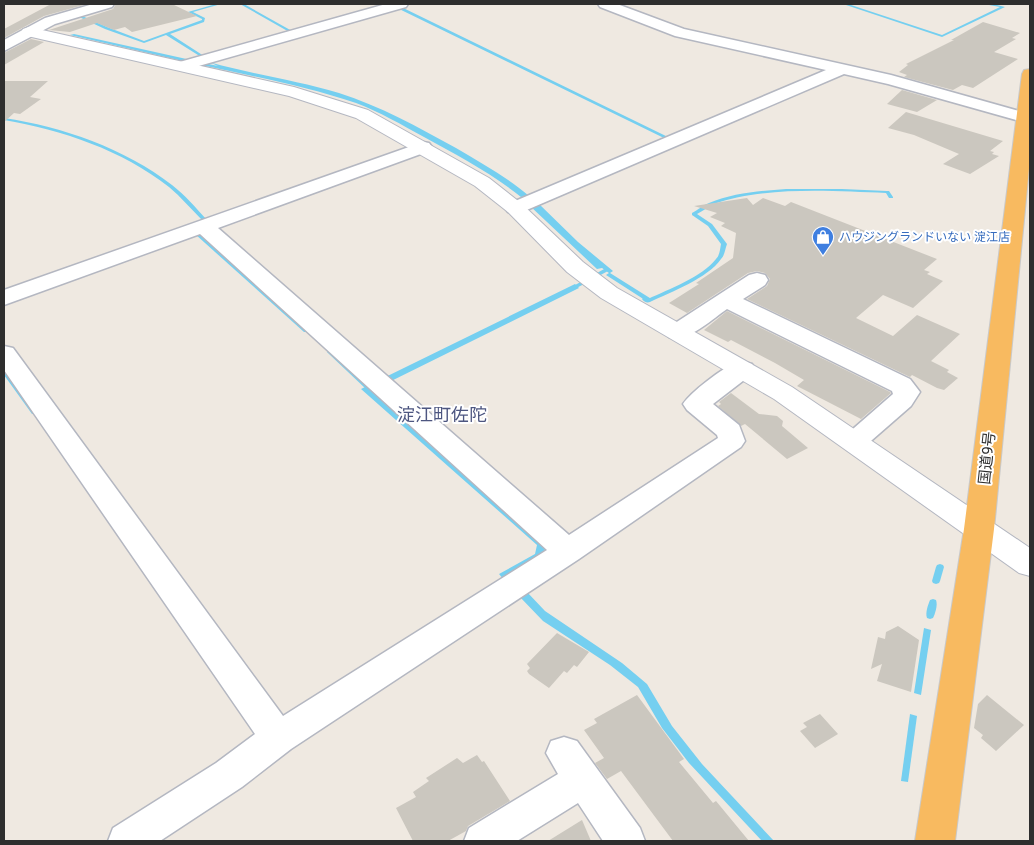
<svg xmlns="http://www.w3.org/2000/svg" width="1034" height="845" font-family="Roboto,'Noto Sans JP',sans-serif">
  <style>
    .water { fill: #75cff0 }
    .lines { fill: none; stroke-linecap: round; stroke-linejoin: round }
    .stream { fill: #75cff0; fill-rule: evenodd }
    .building { fill: #cbc7bf }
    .minor-casing { stroke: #b4b7c1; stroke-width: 3 }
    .tertiary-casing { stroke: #b4b7c1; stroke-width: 2 }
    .trunk-casing { stroke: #c9c9c9; stroke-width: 2 }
    .minor { fill: #fff; fill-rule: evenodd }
    .tertiary { fill: #fff; fill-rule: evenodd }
    .trunk { fill: #f8ba60; fill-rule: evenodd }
    .labels { text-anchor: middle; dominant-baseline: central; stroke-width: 4; stroke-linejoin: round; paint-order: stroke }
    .far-shop-label { font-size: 12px; fill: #366cbe; stroke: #fff; text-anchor: start }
    .street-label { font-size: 15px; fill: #2e2e2e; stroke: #fff }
    .quarter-label { font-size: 18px; fill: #4d5680; stroke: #fff }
  </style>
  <rect width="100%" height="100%" fill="#efe9e1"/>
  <g class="water">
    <polygon points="74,34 191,60 187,62 70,35"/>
    <path d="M 209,62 C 251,74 296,80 339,93 C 380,106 418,127 456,148 C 481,163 507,177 529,196 L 521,197 C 491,173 457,155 424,137 C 402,125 380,112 356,103 C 306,86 252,76 201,65 L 204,63 L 218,66 Z"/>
    <polygon points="538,203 578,242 613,271 610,273 653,300 648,302 606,275 609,273 602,268 597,269 530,206"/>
    <polygon points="575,284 579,288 373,390 374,393 547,543 542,558 504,580 499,574 535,554 537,545 361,389"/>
    <polygon points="527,592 545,611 622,663 647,684 672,726 702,764 774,841 762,841 689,763 662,728 638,687 610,665 543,621 519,596"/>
    <polygon points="924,628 931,630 921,695 914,693"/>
    <polygon points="910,714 917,716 908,782 901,781"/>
  </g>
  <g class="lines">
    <g class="stream">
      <polygon points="216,4 221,4 193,12 205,18 204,22 170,34 207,58 208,59 206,60 166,35 144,43 105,29 77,16 80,15 107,27 144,41 202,20 202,19 188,12"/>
      <polygon points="240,4 244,4 292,31 298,29 300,30 291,33"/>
      <polygon points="393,4 395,4 670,138 665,141 661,141 661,139 664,138 393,6"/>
      <polygon points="843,4 848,4 942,35 1000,7 989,5 989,4 993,4 1005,7 942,37"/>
      <path d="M 4,118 C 63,127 124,148 172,185 C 185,195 196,208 207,220 L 201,224 L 197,224 L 197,222 L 202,220 C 191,209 181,197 169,187 C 122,150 62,130 4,120 Z"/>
      <path d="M 786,189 L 842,189 L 887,191 L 889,191 L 893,197 L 893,198 L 889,198 L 886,193 C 833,191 764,186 714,204 C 708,207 703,211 697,214 L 712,224 L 727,244 C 725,249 725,255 721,259 C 708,278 671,292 650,302 C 647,303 644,302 642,299 L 643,298 L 645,297 L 648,299 C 669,289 702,277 716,259 C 720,255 720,249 721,244 L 708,226 L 692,215 L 692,213 C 698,210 703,205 709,203 C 733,193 760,191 786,189 Z"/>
      <polygon points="195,232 199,232 308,330 309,331 308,332 304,332 195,234"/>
      <polygon points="606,268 609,270 608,271 571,291 567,291 566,290"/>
      <polygon points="330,350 332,351 370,387 371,388 370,389 366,389 328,353 327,352"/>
      <polygon points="4,369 6,370 36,412 37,413 36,414 32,414 4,375"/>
      <polygon points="940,564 943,565 944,567 940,581 939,583 936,584 933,583 932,581 936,567 937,565"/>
      <path d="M 933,599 L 936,600 C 938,605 935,614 933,618 L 930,619 L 927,618 C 925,613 928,605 930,600 Z"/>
    </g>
  </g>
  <g class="building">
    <polygon points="51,4 87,4 44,16 4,38 4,29"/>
    <polygon points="116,4 172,4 197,16 132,32 125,27 114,30 97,23 70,32 49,30 113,9"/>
    <polygon points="983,22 1020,33 1012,38 1016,39 994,52 1018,59 973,88 962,85 953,90 904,77 907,75 899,72 908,65 906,64 954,40 951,40"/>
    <polygon points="31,39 44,42 4,65 4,53"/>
    <polygon points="4,81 48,81 30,97 41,99 20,114 14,113 4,122"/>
    <polygon points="902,90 937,100 917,112 887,104"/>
    <polygon points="906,112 1003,141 990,151 994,152 992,154 999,156 970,174 943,164 959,154 914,135 888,128"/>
    <polygon points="747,198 753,205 763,198 785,206 791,202 937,259 924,270 930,272 927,274 943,281 913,308 883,295 856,318 893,336 917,315 960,334 931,361 949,370 947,372 958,378 944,390 937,388 912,375 910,377 747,299 767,286 770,279 765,273 757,271 748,273 687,313 669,303 699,284 696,283 733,258 736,233 721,226 725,223 710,217 717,213 694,206"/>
    <polygon points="727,311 890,392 891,393 861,419 797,386 804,380 775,363 731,340 728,342 704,330"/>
    <polygon points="731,393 759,414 777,416 783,421 782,426 808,448 787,459 745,424 741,426 718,406 721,404 719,402"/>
    <polygon points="898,626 919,640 911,692 877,681 882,664 871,669 878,637 885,639 886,632"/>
    <polygon points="557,633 589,652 577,667 574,665 567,673 564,671 549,688 529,674 527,671 530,668 527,664"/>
    <polygon points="637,695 684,759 679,762 713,803 716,801 749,841 673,841 621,771 607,779 595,763 604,758 584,730 597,723 594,719"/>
    <polygon points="987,695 1024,725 996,751 981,738 983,735 974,728 978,704"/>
    <polygon points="820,714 838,734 815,748 800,731 807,727 803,723"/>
    <polygon points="477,755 482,762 484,761 510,801 468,826 466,831 448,841 413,841 396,808 416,797 413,792 429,781 426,778 457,758 463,763"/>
    <polygon points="582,820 591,841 548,841"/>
  </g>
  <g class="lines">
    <g class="minor-casing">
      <g id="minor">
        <polygon points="93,4 114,4 112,7 55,24 4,51 4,40 45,18"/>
        <polygon points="386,4 408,4 406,7 188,69 176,69 174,66 176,63"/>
        <polygon points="598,4 617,4 684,29 891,75 1030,114 1030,124 888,84 844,74 522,212 515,214 508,212 505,208 508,204 826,70 675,36 600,7"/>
        <path d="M 423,142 L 429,143 L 432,147 L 429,151 L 218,228 L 569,535 L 718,438 L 717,435 L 687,410 L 683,404 C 691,392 722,368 736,363 C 742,361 746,362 752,364 L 755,369 L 752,374 L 713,404 L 739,425 L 745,441 L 741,447 L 579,559 L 291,749 L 242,787 L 160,841 L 108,841 L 113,828 L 216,763 L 255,734 L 4,370 L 4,346 L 13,348 L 283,716 L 547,550 L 200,234 L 4,305 L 4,290 Z"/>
        <path d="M 757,273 L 765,275 L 768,280 L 765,285 L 743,299 L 910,379 L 920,392 L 911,406 L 864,447 L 855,450 L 846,447 L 842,441 L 846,435 L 893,394 L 892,391 L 727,309 C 711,320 689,342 669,337 L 665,332 L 669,327 L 749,275 Z"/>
        <polygon points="564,737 577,741 640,828 645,841 603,841 578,803 517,841 464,841 469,828 558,774 546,753 551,741"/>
      </g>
    </g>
    <g class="tertiary-casing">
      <polygon id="tertiary" points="29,27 294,87 368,110 489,178 522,204 583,262 617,288 792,387 1030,548 1030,576 1019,573 774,399 601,298 567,272 508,212 475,186 356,118 289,96 23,35 21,32 23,29"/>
    </g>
    <g class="trunk-casing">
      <polygon id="trunk" points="1030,69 1030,158 994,529 955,841 915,841 964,529 1022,74 1024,70"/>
    </g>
    <use href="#minor" class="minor"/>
    <use href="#tertiary" class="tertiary"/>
    <use href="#trunk" class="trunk"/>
  </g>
  <defs>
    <g id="shop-pin" transform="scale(1.125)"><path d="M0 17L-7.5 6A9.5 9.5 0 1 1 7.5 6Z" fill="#3f7fe0" stroke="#fff"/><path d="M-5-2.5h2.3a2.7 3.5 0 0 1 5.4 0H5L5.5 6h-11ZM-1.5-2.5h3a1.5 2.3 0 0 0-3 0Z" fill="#fff"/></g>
  </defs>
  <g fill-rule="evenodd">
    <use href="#shop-pin" x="823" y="237"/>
  </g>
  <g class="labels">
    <g class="far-shop-label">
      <text x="839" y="237">ハウジングランドいない 淀江店</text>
    </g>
    <g class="street-label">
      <text transform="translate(987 458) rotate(-84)">国道9号</text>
    </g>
    <g class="quarter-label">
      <text x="442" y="414">淀江町佐陀</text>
    </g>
  </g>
  <rect width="1034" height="845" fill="none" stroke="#2e2e2e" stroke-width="10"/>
</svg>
